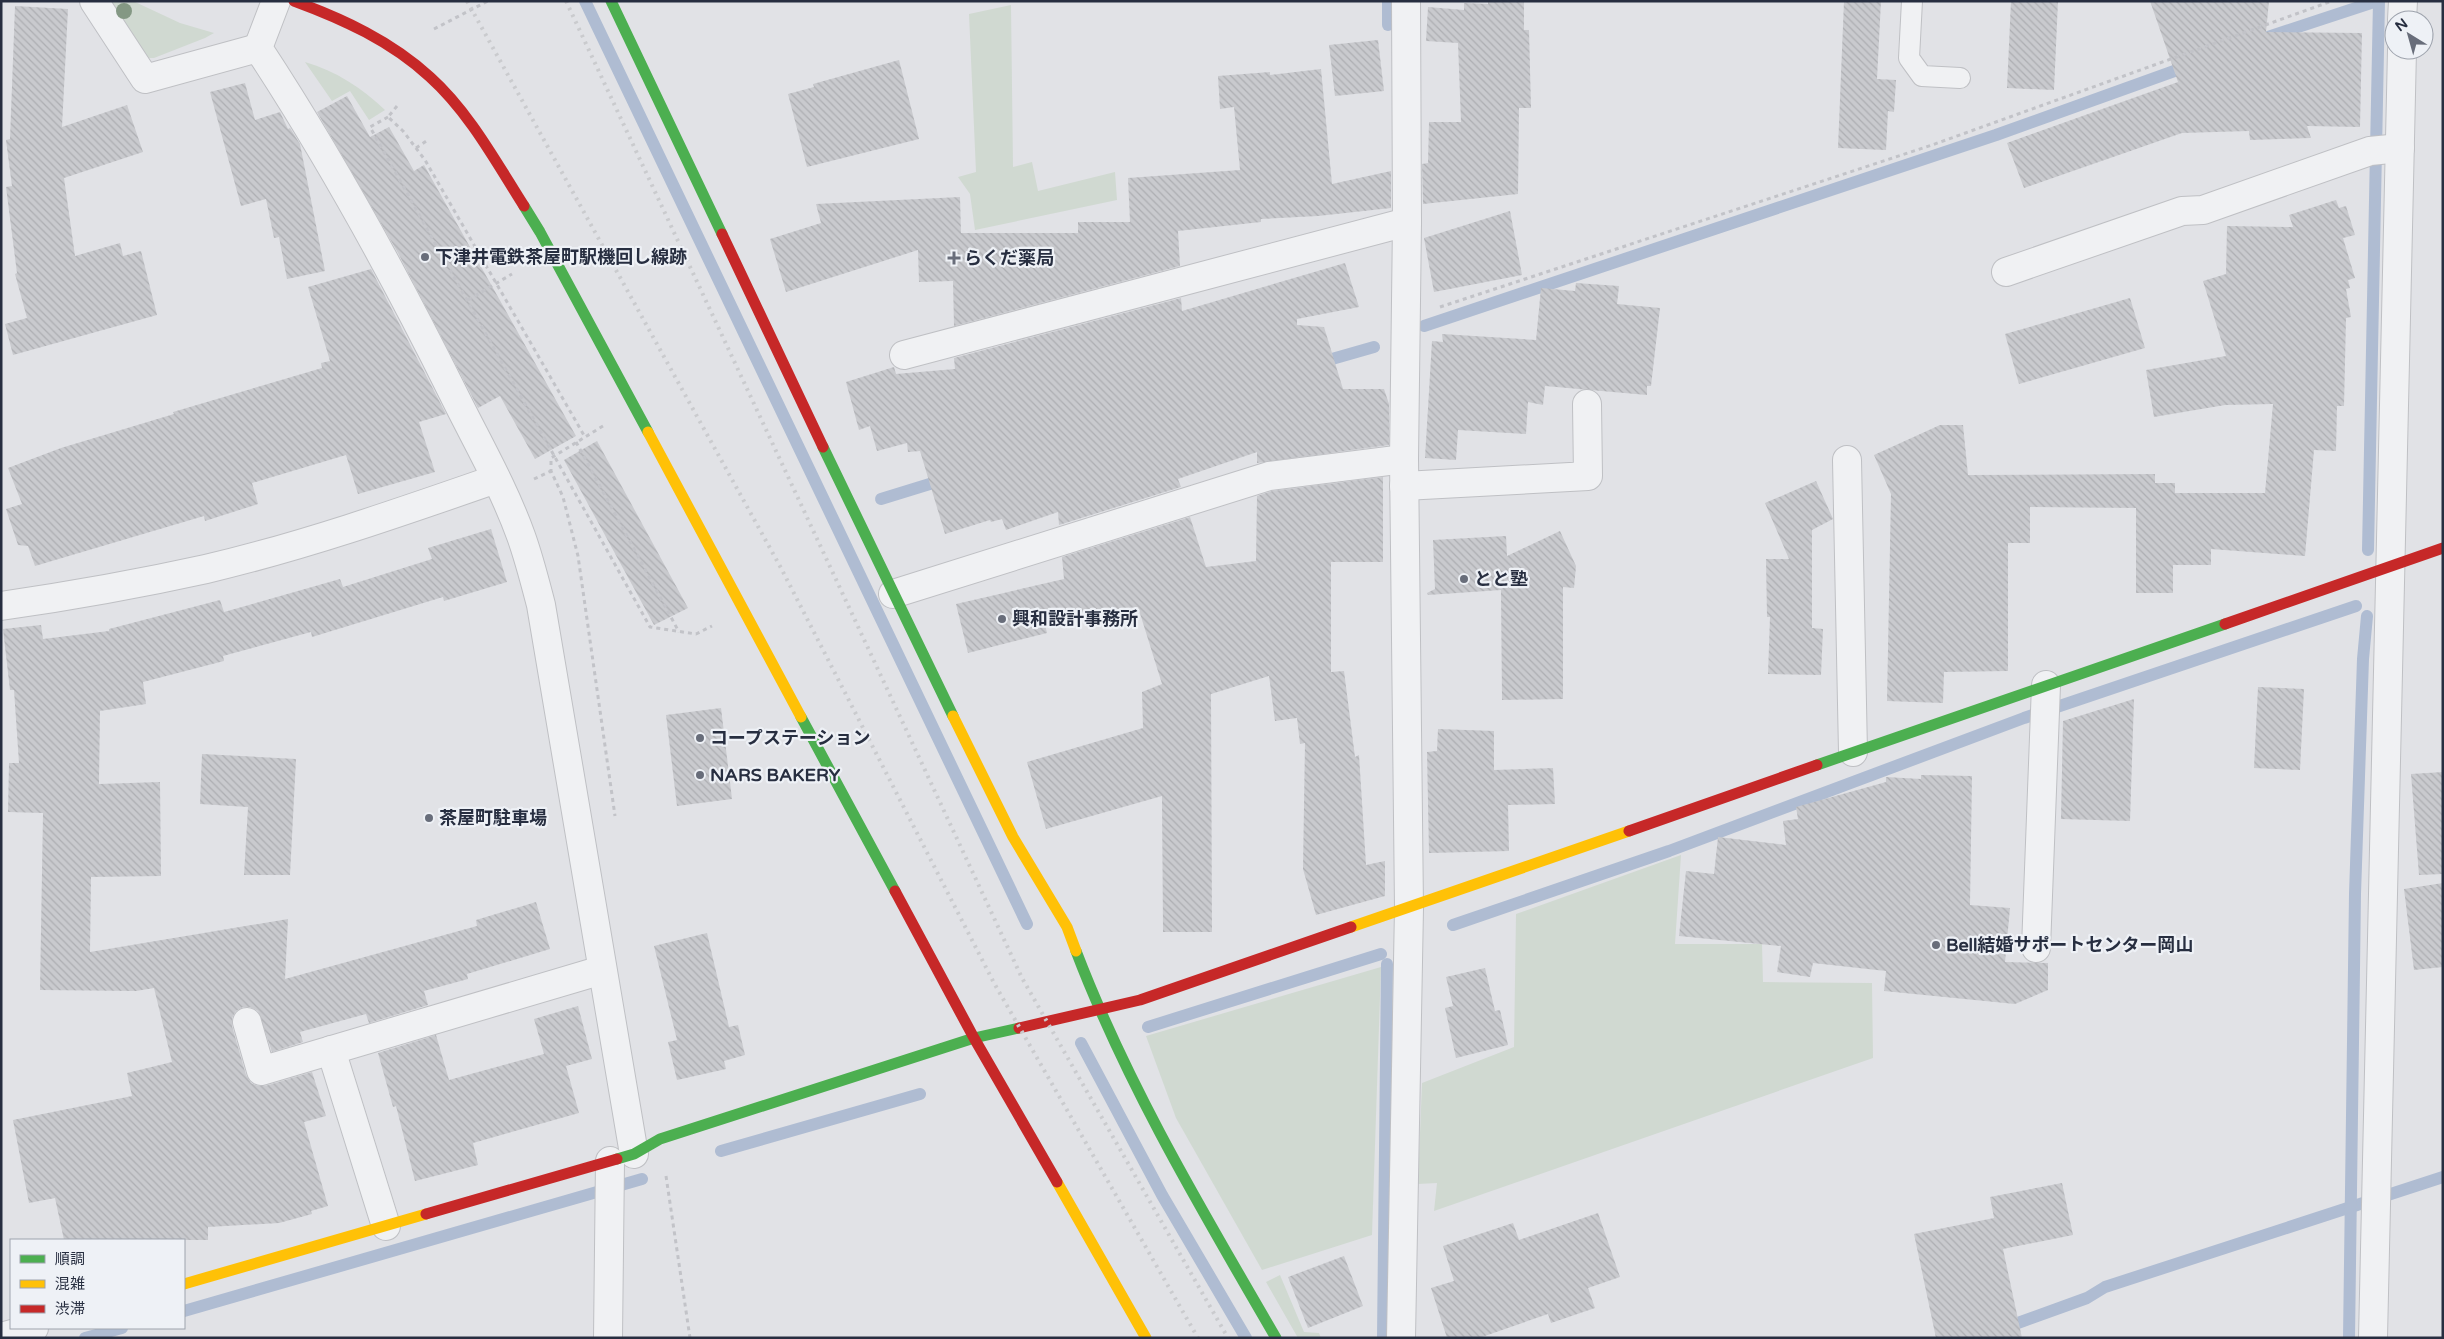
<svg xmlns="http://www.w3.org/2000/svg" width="2444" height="1339" font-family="'Varela Round','Noto Sans JP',sans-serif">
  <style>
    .green { fill: #d0d9d1 }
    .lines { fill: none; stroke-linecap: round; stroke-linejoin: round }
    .stream { stroke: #afbcd2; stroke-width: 12 }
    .building { fill: url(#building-back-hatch) }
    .lane-casing { stroke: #bfc0c4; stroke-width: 22 }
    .street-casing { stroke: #bfc0c4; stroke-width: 30 }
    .path { stroke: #c2c3c8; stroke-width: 3; stroke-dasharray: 4 4; stroke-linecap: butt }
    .lane { stroke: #f0f1f3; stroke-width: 20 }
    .street { stroke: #f0f1f3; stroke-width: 28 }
    .fast { stroke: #4caf50; stroke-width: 11 }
    .slow { stroke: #ffc107; stroke-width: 11 }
    .jam { stroke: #c62828; stroke-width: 11 }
    .rail { stroke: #cacbce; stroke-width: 4; stroke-dasharray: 2.5 5; stroke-linecap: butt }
    .tree { fill: #849884 }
    .poi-dot { fill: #686d7a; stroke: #eef1f6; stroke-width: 2 }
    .labels { text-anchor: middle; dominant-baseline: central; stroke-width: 4.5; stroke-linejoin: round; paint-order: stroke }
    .poi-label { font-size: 18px; font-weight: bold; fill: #272e40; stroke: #eef1f6; text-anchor: start }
  </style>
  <defs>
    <pattern id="building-back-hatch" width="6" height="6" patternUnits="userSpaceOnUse" patternTransform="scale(1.25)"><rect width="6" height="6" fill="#c9cace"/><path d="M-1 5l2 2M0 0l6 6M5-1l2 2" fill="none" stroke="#adaeb2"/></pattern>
  </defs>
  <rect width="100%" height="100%" fill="#e1e2e6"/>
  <g class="green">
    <polygon points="106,1 133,1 180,23 214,33 205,38 154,58 146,58"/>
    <polygon points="1011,5 1013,167 1032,162 1038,191 1115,172 1117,200 975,230 970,194 958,177 976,172 969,14"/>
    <path d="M 305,62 C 336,71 362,88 385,110 L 369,120 L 350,91 L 332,101 Z"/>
    <polygon points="1681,855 1675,944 1762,944 1763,982 1872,983 1873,1058 1434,1211 1437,1183 1418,1184 1422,1083 1514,1047 1516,914"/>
    <polygon points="1381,967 1372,1235 1262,1270 1176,1118 1146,1036"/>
    <polygon points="1280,1275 1304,1332 1319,1333 1321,1338 1298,1338 1266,1282"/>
  </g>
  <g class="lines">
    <g class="stream">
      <polyline points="585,1 1027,924"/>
      <polyline points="1388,1 1388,25"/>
      <polyline points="2268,37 2377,1"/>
      <polyline points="1424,326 1996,135 2191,65"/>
      <polyline points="1318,363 1374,347"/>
      <polyline points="881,499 946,479"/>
      <polyline points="2368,550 2379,1"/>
      <polyline points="1453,925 1669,851 2024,718 2356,606"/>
      <polyline points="1148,1027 1381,954"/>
      <polyline points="1081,1043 1162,1195 1246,1338"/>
      <polyline points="721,1151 920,1094"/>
      <polyline points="184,1311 642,1179"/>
      <polyline points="2004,1328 2087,1298 2105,1287 2443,1177"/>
      <polyline points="85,1338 122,1328"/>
      <polyline points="1383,1338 1387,964"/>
      <polyline points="2349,1338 2355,894 2363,659 2367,616"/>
    </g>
  </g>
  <g class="building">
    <polygon points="1488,1 1524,1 1524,30 1529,30 1531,108 1519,108 1518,194 1423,204 1422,164 1428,163 1429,122 1461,122 1458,43 1426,41 1428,7 1464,10 1464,3 1488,4"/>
    <polygon points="1844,1 1881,1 1877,79 1896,80 1894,112 1888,111 1886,150 1838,148"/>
    <polygon points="2011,1 2058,1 2054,90 2007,88"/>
    <polygon points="2150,1 2269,1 2266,32 2362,33 2360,127 2307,126 2311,138 2250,140 2249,131 2182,133 2024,188 2007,143 2178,82"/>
    <polygon points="15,6 68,9 62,127 127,105 143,152 64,178 75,256 120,243 123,256 141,251 157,315 13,355 5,324 27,318 15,274 17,273 6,187 12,186 6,140 10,139"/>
    <polygon points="1378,40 1384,91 1335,96 1329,45"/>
    <polygon points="899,60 919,139 807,167 788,94 814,87 813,84"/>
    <polygon points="1321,69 1332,184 1391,171 1391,208 1318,216 1261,219 1261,222 1178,231 1180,266 954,326 953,281 919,282 918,250 786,292 770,239 821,223 816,204 960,197 961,233 1078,233 1078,222 1130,222 1128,178 1240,170 1234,107 1220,109 1218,76 1270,72 1270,75"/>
    <polygon points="245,83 255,120 280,112 288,129 290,128 300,144 325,271 287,279 279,237 274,238 266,199 241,206 210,92"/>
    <polygon points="347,96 370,137 389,127 414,171 424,165 576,436 535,459 500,396 478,408 398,253 317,112"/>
    <polygon points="2336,200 2339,208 2346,206 2355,235 2343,238 2355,278 2348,280 2350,288 2346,289 2351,317 2346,318 2344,406 2337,406 2336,451 2314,450 2305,556 2211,549 2211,565 2173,565 2173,593 2136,593 2136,508 2030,507 2030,543 2008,543 2008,671 1944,672 1943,703 1887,701 1891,494 1874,455 1940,425 1963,425 1968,475 2155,474 2155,483 2175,483 2175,493 2265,493 2273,404 2225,405 2154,417 2146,370 2226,356 2203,281 2226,274 2227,226 2293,227 2289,215"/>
    <polygon points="1510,211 1522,275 1434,292 1424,238"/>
    <polygon points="1345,263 1359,307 1297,319 1297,325 1324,327 1343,389 1384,389 1389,404 1389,445 1257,463 1257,452 1178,479 1181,487 1059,525 1058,512 1006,530 1002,519 991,522 990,520 945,534 920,451 908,452 907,443 877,451 870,426 859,430 846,382 894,367 896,374 955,369 954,358 1181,298 1182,311"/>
    <polygon points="371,269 446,414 419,422 435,472 358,494 346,455 252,483 258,504 205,521 204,516 35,566 28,546 18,545 6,509 22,504 8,468 61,448 174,414 173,412 322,368 321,363 330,361 308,287"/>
    <polygon points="1576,283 1619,286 1617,304 1660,308 1651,386 1647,386 1647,395 1545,386 1543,405 1528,402 1526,434 1458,430 1456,460 1425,458 1432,341 1443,342 1442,334 1536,340 1541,288 1575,291"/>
    <polygon points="2130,298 2145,348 2019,384 2005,334"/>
    <polygon points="597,441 688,608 654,625 564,460"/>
    <polygon points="1383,477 1383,562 1331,562 1331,672 1344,671 1355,757 1359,755 1366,865 1385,861 1385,896 1316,915 1303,869 1305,743 1300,744 1297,718 1275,721 1269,676 1211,694 1212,932 1163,932 1162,796 1046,829 1027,762 1143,728 1142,692 1162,684 1138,607 1043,616 1047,633 968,653 956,604 1064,579 1062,557 1190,517 1206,567 1256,561 1257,496 1272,491"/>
    <polygon points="1816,481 1833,519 1812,530 1812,628 1823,629 1821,675 1768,674 1770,617 1767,617 1766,559 1789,559 1765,503"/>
    <polygon points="491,529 507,582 444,601 443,597 312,637 311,632 223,656 224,661 143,682 146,704 100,711 99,784 160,782 161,876 91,877 90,952 288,919 285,979 477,926 476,920 536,902 550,949 467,974 468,979 424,991 428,1005 369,1023 366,1014 300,1032 303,1042 272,1052 258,1011 250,1007 243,1007 236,1011 232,1018 232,1026 246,1075 251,1083 258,1086 265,1086 312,1072 326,1116 304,1122 328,1206 311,1211 312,1214 279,1223 208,1227 208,1240 64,1240 55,1198 29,1203 13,1120 132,1096 127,1073 172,1062 154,988 136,991 40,990 43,813 8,812 9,763 19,763 14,690 10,690 3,629 41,625 43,639 109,631 109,629 220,600 224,612 340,579 343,587 432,559 428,548"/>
    <polygon points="1560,531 1576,566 1574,588 1563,587 1563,699 1502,700 1501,590 1428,595 1427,593 1435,589 1433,540 1506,536 1507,556"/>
    <polygon points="2258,687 2304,689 2300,770 2254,768"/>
    <polygon points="2134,699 2130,821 2061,819 2063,721"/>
    <polygon points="721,708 732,799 677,806 666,715"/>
    <polygon points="1438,729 1494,731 1494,770 1553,768 1555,804 1508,805 1509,851 1429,853 1427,752 1437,751"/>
    <polygon points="202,754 296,759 290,875 244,875 248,807 200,804"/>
    <polygon points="2443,772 2443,874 2419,875 2411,774"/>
    <polygon points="1921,775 1972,776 1970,905 2010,908 2005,962 2048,963 2048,990 2015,1004 1884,991 1886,971 1813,963 1810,977 1777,972 1781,946 1679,936 1686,871 1714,874 1718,837 1786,845 1783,821 1798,819 1796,807 1886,782 1886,777 1921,779"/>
    <polygon points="2443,883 2443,967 2414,970 2404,889"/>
    <polygon points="707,933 729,1027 738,1025 745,1055 724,1061 726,1069 677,1080 668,1042 677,1040 654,946"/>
    <polygon points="1485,968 1495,1011 1500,1010 1508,1045 1456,1058 1445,1008 1453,1006 1446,977"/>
    <polygon points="578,1006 592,1059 566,1066 579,1113 473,1143 478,1165 415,1181 396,1106 393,1107 378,1053 436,1035 449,1080 544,1054 534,1019"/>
    <polygon points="2062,1183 2073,1235 2003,1249 2022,1338 1936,1338 1914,1234 1994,1218 1990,1197"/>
    <polygon points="1598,1213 1620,1277 1588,1288 1595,1308 1551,1323 1548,1314 1479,1338 1447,1338 1431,1288 1454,1281 1443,1246 1513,1223 1519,1240"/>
    <polygon points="1344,1256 1363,1306 1308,1328 1288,1277"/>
  </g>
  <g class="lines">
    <g class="lane-casing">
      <polyline id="lane" points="1912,1 1909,58 1922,76 1960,78"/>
    </g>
    <g class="street-casing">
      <g id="street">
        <polyline points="94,1 145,79 258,48"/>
        <path d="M 276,1 L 258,48 C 331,159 394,274 453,393 C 476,440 503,486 521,536 C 529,558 535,582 541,605 L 634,1154"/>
        <polyline points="2402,20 2403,1"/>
        <polyline points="2006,272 2182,211 2203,210 2370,151 2400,148"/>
        <polyline points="904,355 1407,222"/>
        <polyline points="1847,460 1853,752"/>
        <polyline points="1404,486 1588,476 1587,404"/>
        <polyline points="893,594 1269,476 1404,459"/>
        <path d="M 1,606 C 70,596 138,584 206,569 C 304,546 401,512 496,479"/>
        <polyline points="2036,948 2046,685"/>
        <polyline points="247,1022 261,1071 602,970"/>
        <polyline points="331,1050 386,1226"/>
        <polyline points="1,1337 34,1328"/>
        <polyline points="608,1338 610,1161"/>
        <polyline points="1401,1338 1409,908 1404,459 1407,222 1406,1"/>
        <polyline points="2373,1338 2402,50"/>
      </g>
    </g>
    <g class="path">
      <polyline points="434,29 488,1"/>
      <polyline points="397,106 388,117 403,131 425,160 585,437"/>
      <polyline points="388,117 370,127 650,627 696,634 712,626"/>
      <polyline points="416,148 428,140"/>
      <polyline points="468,300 512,274"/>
      <polyline points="1440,307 1932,145 2332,1"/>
      <polyline points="603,426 551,458 551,471 563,497 578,556 615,816"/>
      <polyline points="576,442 679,632"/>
      <polyline points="534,479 551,471"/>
      <polyline points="666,1176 690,1338"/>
    </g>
    <use href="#lane" class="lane"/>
    <use href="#street" class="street"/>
    <g class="fast">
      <polyline points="611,1 722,234"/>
      <polyline points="524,206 540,232 648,432"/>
      <polyline points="823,447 953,716"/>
      <polyline points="801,717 895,891"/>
      <polyline points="1817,765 2225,624"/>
      <path d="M 1076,951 C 1128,1087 1203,1212 1276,1338"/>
      <polyline points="617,1159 634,1154 660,1139 974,1038 1019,1028"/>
    </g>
    <g class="slow">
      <polyline points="648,432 801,717"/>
      <polyline points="953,716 1013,837 1067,927 1076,951"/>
      <polyline points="1351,927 1629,831"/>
      <polyline points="1057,1182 1146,1338"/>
      <polyline points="184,1284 426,1214"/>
    </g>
    <g class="jam">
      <path d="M 294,1 C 343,19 391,41 430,77 C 469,112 496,162 524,206"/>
      <polyline points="722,234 823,447"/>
      <polyline points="2225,624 2443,548"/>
      <polyline points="1629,831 1817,765"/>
      <polyline points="895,891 974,1038 1057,1182"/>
      <polyline points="1019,1028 1140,1000 1351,927"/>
      <polyline points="426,1214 617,1159"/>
    </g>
    <g class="rail">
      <polyline points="467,1 781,568 994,983 1198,1338"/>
      <polyline points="566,1 1022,978 1228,1338"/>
    </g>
  </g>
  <circle class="tree" cx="124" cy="11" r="8"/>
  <g class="poi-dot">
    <circle cx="425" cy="257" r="5"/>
    <path d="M951.5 250.5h5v5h5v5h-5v5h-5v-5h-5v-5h5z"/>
    <circle cx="1464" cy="579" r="5"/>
    <circle cx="1002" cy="619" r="5"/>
    <circle cx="700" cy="738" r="5"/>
    <circle cx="700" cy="775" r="5"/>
    <circle cx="429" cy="818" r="5"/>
    <circle cx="1936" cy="945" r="5"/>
  </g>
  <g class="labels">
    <g class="poi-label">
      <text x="435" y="257">下津井電鉄茶屋町駅機回し線跡</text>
      <text x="964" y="258">らくだ薬局</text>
      <text x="1474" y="579">とと塾</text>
      <text x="1012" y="619">興和設計事務所</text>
      <text x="710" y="738">コープステーション</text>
      <text x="710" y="775">NARS BAKERY</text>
      <text x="439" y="818">茶屋町駐車場</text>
      <text x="1946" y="945">Bell結婚サポートセンター岡山</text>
    </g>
  </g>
  <rect width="2444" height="1339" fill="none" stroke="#272e40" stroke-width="5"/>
  <rect x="10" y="1239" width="175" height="90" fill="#eef1f6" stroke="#9ea3ad"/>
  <rect x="20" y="1255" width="25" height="8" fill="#4caf50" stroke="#9ea3ad"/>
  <text x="55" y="1264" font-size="15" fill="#272e40">順調</text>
  <rect x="20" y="1280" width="25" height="8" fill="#ffc107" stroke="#9ea3ad"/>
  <text x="55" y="1289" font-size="15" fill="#272e40">混雑</text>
  <rect x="20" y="1305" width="25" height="8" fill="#c62828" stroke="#9ea3ad"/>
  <text x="55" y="1314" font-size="15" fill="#272e40">渋滞</text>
  <g transform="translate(2409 35) rotate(323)"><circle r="24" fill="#eef1f6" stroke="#9ea3ad"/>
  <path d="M0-4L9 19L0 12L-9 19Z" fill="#686d7a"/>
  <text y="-8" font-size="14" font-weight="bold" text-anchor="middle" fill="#272e40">N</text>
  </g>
</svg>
